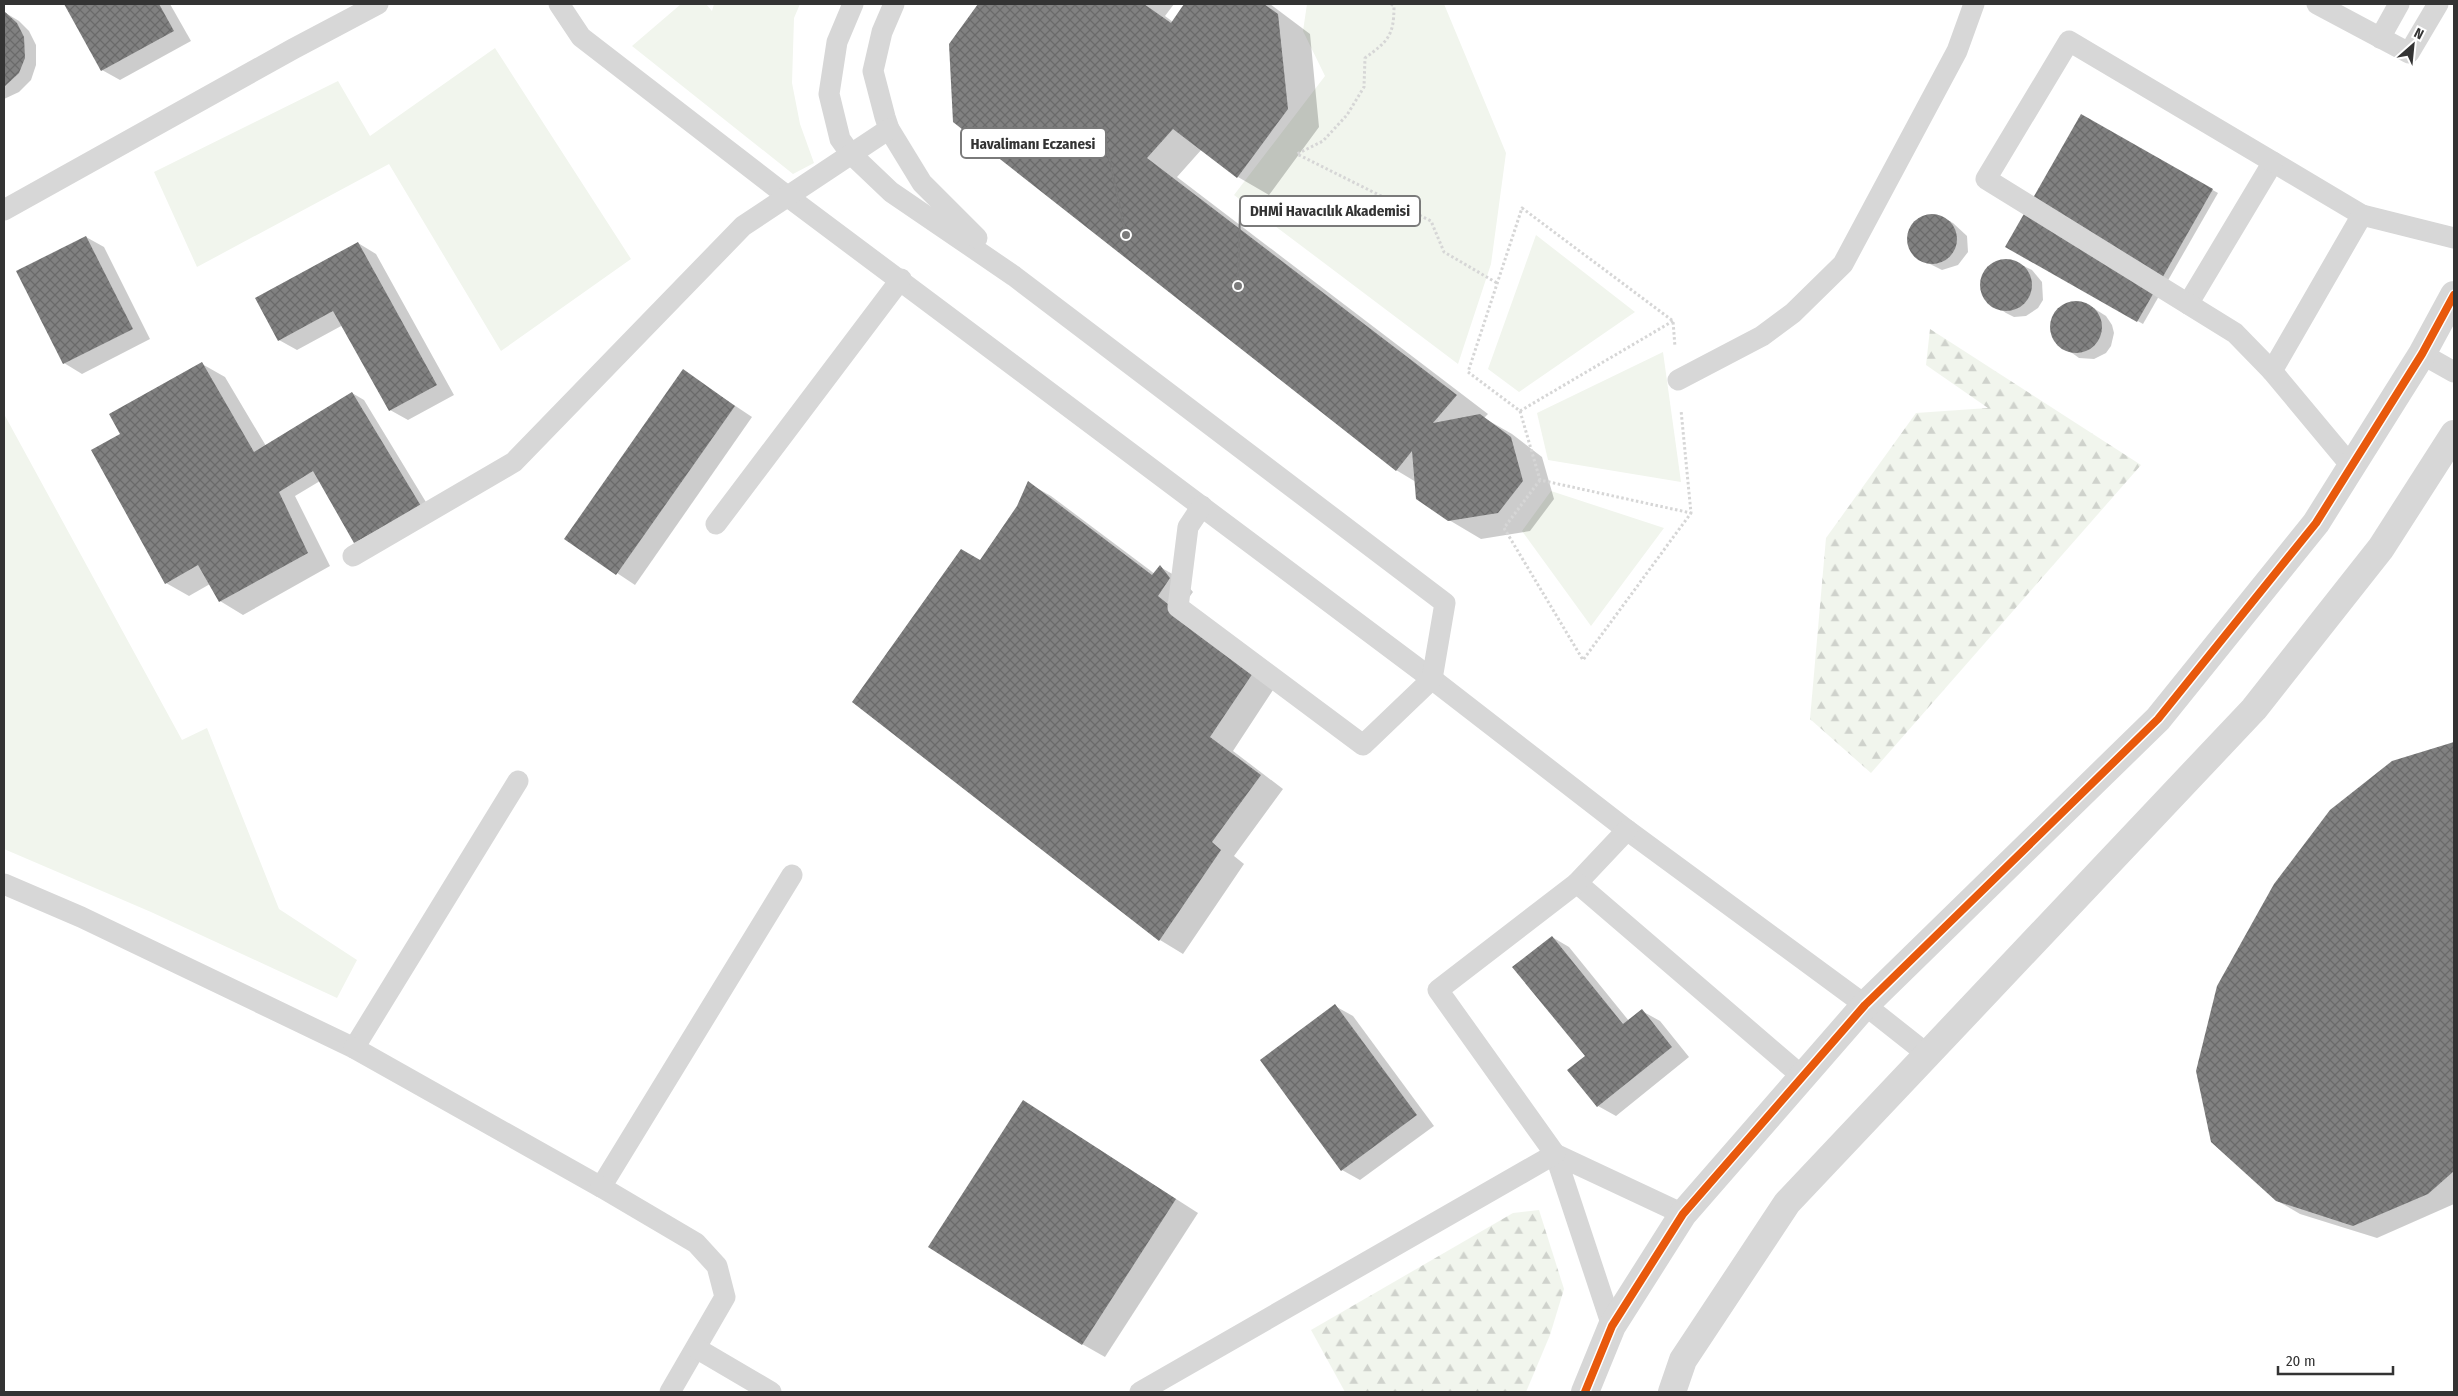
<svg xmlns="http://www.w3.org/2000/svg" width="2458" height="1396" font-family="'Fira Sans Condensed',sans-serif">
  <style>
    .grass { fill: #f1f5ed }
    .forest { fill: url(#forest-firs) }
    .shadow { fill: #0003 }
    .building { fill: url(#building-cross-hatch) }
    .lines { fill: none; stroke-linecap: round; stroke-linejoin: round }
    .path { stroke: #d6d6d6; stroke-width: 3; stroke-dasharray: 2.5 2.5; stroke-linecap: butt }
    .service { stroke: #d7d7d7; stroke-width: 21 }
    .tertiary { stroke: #d7d7d7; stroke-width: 28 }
    .cycleway-casing { stroke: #fff; stroke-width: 11 }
    .cycleway { stroke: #e8590c; stroke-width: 8 }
    .leader { fill: none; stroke: #7a7a7a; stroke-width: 2 }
    .callout-dot { fill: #7a7a7a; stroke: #fff; stroke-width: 2 }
    .callout { fill: #fff; stroke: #7a7a7a; stroke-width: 2 }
    .callout-label { font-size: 15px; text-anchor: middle; font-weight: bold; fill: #333 }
  </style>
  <defs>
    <pattern id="forest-firs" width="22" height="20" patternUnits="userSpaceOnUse" patternTransform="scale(1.25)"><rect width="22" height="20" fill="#f1f5ed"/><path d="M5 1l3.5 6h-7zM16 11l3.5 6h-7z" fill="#cfd2cc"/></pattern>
    <pattern id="building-cross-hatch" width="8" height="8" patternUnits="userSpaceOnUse" patternTransform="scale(1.25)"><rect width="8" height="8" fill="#818181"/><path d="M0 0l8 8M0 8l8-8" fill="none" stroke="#6a6a6a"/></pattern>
  </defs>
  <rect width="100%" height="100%" fill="#fff"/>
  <g class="grass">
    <polygon points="681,4 706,4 712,11 714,4 800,4 794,18 792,83 800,124 814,163 793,174 632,46"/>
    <polygon points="1307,4 1444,4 1506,153 1491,264 1458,364 1234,195 1325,76 1303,31"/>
    <polygon points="495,48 631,259 501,351 389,164 197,267 154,172 338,81 370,136"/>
    <polygon points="1536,235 1635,312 1519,392 1488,369"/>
    <polygon points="1663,352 1681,482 1548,460 1537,413"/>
    <polygon points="4,414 182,740 207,728 279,909 357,960 337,998 151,912 4,849"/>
    <polygon points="1551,491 1664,528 1591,626 1522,531"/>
  </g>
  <g class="forest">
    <polygon points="1930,329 2141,465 1871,773 1810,719 1826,538 1916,413 1988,408 1926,365"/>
    <polygon points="1539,1210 1564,1289 1550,1335 1526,1392 1345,1392 1311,1330 1513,1213"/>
  </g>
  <g class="shadow">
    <polygon points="66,4 170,4 191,41 120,80 102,70"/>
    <polygon points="980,4 1174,4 1165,16 1173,22 1185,4 1270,4 1310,34 1319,127 1269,195 1238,177 1202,149 1177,177 1488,414 1484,418 1512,434 1542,457 1554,499 1530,531 1481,539 1449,520 1416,482 1396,470 950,44"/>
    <polygon points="4,12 19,21 29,31 36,45 36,65 31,80 19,92 4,99"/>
    <polygon points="2082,116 2218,193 2143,324 2007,247"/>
    <polygon points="1933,215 1940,216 1953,223 1967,236 1968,252 1958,265 1942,270 1918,258 1913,252 1909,238 1910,231 1920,219"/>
    <polygon points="86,237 104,247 150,339 82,374 64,363"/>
    <polygon points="358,243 376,254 454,395 408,420 390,410 343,325 297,350 279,340"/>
    <polygon points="2011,260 2032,270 2042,282 2043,300 2038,308 2026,316 2014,317 2006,313 1987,300 1982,291 1983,275 1990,265 1998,261"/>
    <polygon points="2070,302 2087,304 2106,316 2112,325 2114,333 2111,346 2106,353 2094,359 2079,358 2054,340 2051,332 2054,313"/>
    <polygon points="202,364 225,377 266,446 352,393 364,400 432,512 366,549 354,542 320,481 295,496 330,566 243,615 220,601 210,584 189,596 166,583 122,435"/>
    <polygon points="683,371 752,417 635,585 566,539"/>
    <polygon points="1028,483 1051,496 1155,574 1160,567 1183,580 1193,592 1180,610 1275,687 1233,751 1283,789 1234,856 1244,864 1183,954 1160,940 854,702 981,562 1018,507"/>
    <polygon points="2454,743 2454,1204 2377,1238 2300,1214 2276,1200 2393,762"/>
    <polygon points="1552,937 1569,947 1629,1021 1642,1011 1660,1021 1689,1057 1616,1116 1598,1106 1586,1056"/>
    <polygon points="1335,1006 1353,1016 1434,1126 1360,1180 1342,1170"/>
    <polygon points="1023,1101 1198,1213 1105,1357 1082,1344"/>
  </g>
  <g class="building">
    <polygon points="64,4 159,4 174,31 101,71"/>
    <polygon points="978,4 1144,4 1171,23 1184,4 1264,4 1278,14 1288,109 1237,178 1173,129 1147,158 1457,395 1433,423 1480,414 1511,437 1523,481 1498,513 1448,521 1416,499 1412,451 1396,471 953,122 949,44"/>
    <polygon points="4,11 17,23 24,37 25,58 19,73 4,87"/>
    <polygon points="2081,114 2213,189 2137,322 2005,247"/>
    <circle cx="1932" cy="239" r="25"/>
    <polygon points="86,236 133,329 63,364 16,271"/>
    <polygon points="358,242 437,385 389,411 333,311 278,341 255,298"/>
    <circle cx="2006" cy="285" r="26"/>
    <circle cx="2076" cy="327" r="26"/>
    <polygon points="202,362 254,452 352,392 421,506 354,543 313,471 279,492 308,553 219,602 198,565 165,584 91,450 120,434 109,414"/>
    <polygon points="683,369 735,406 616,575 564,539"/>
    <polygon points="1028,481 1152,575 1160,565 1170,578 1158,596 1253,673 1210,737 1261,775 1212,842 1221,850 1159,941 852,702 961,549 980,560 1017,506"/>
    <polygon points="2454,742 2454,1171 2428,1194 2353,1226 2276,1201 2211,1142 2196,1071 2217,986 2274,884 2330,810 2392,761"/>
    <polygon points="1552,936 1623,1024 1642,1009 1672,1047 1597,1107 1567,1070 1585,1056 1512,967"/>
    <polygon points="1335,1004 1417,1115 1341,1171 1260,1060"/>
    <polygon points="1023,1100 1176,1199 1082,1345 928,1247"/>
  </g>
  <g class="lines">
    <g class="path">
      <path d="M 1391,4 L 1394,6 C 1394,36 1388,41 1365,58 L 1364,87 L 1347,115 L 1323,141 L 1297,154 L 1431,221 L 1444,252 L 1497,283"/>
      <polyline points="1673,321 1520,411 1468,372 1522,208 1673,321 1675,347"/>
      <polyline points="1520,411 1540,480 1691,513"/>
      <polyline points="1540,480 1504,528 1583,660 1691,513 1681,410"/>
    </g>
    <g class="service">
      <polyline points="559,4 581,37 787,196 1432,679 1627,830 1865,1005 1927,1054"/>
      <polyline points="853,4 837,42 829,94 840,139 850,153 891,192 1014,276 1445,603 1432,679 1363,745 1178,607 1188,527 1202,506"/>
      <polyline points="894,4 882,32 873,71 885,117 889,129 922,183 977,238"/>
      <polyline points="2317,4 2409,53 2438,4"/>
      <polyline points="2380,38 2399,4"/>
      <polyline points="4,210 293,49 378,4"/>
      <polyline points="2188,304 2273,162 2362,215"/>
      <polyline points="2422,354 2454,372"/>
      <polyline points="2272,371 2235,333 1986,179 2069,41 2273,162"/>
      <polyline points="1678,380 1762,336 1793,313 1843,264 1957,51 1974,4"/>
      <polyline points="2352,467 2272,371 2362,215 2454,238"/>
      <polyline points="716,524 901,279"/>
      <polyline points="353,556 514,462 743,226 889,129"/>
      <polyline points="1627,830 1577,883 1803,1077"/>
      <polyline points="4,884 81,917 354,1048 518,781"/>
      <polyline points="354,1048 601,1187 792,875"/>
      <polyline points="601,1187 696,1243 717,1266 725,1297 670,1392"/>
      <polyline points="1612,1326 1555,1154 1683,1214"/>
      <polyline points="696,1348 771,1392"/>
      <polyline points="1140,1392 1555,1154 1438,990 1577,883"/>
    </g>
    <g class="tertiary">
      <polyline points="1585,1392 1612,1326 1683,1214 1865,1005 2158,719 2316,523 2422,354 2454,295"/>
      <polyline points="1672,1392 1683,1360 1787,1203 2254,709 2381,548 2454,434"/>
    </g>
    <g class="cycleway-casing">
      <polyline id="cycleway" points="1585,1392 1612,1326 1683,1214 1865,1005 2158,719 2316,523 2422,354 2454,295"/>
    </g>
    <use href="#cycleway" class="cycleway"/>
  </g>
  <path class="leader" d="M1126 235L1106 143M1238 286L1240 211"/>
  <g class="callout-dot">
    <circle cx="1126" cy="235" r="5"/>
    <circle cx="1238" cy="286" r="5"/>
  </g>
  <g class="callout">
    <rect x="961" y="128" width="145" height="30" rx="5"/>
    <rect x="1240" y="196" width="180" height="30" rx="5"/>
  </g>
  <g class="callout-label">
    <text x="1033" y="149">Havalimanı Eczanesi</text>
    <text x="1330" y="216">DHMİ Havacılık Akademisi</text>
  </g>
  <rect width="2458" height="1396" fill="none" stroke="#333333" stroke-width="10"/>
  <g transform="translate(2413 45) rotate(27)" stroke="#ffffff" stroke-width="4" paint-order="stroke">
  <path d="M0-4L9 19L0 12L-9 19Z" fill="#333333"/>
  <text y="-8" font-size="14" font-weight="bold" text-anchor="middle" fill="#333333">N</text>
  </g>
  <path d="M2278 1366v8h115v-8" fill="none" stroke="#333333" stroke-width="2.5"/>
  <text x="2286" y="1366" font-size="15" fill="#333333" stroke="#ffffff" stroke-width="4" paint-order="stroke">20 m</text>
</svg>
